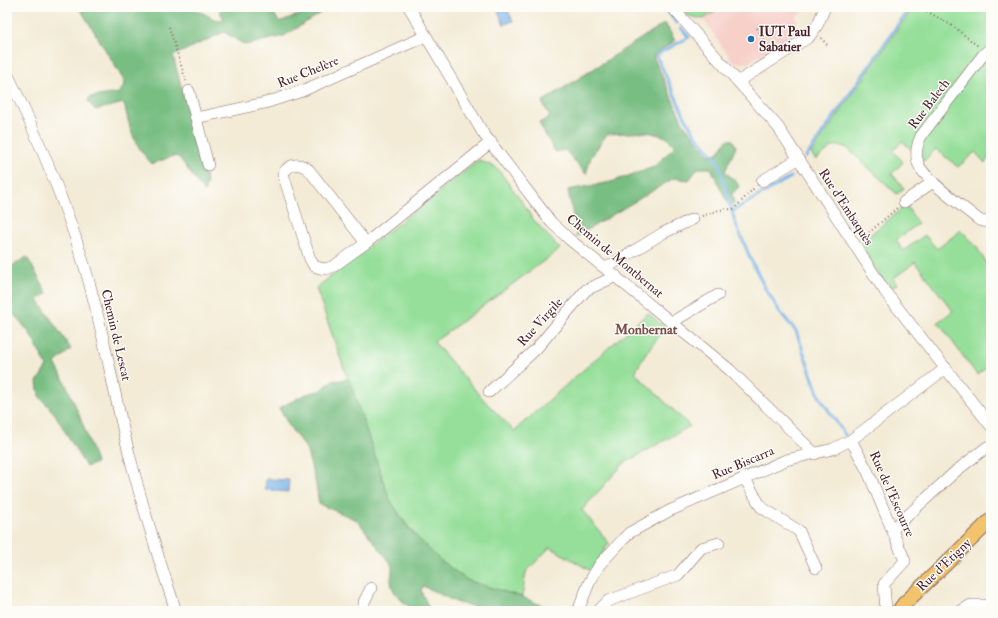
<svg xmlns="http://www.w3.org/2000/svg" width="998" height="618" font-family="'IM FELL Double Pica',serif">
  <style>
    .built { fill: #f7d0ca }
    .green { fill: #95df9a; stroke: #707f62 }
    .forest { fill: #78be82; stroke: #616e56 }
    .water { fill: #77b3e8; stroke: #60698a }
    .lines { fill: none; stroke-linecap: round; stroke-linejoin: round }
    .stream { stroke: #77b3e8; stroke-width: 3 }
    .minor-casing { stroke: #856667; stroke-width: 12 }
    .major-casing { stroke: #856667; stroke-width: 16 }
    .path { stroke: #856667; stroke-width: 2; stroke-dasharray: 1 3; stroke-linecap: butt }
    .minor { stroke: #fff; stroke-width: 11 }
    .major { stroke: #f2c36a; stroke-width: 14 }
    .poi-dot { fill: #1f6fb2; stroke: #fdfcf7; stroke-width: 1.5 }
    .labels { text-anchor: middle; dominant-baseline: central; stroke-width: 3; stroke-linejoin: round; paint-order: stroke }
    .poi-label { font-size: 13px; font-weight: bold; fill: #4a1f2b; stroke: #fdfcf7; text-anchor: start }
    .street-label { font-size: 13px; fill: #4a1f2b; stroke: #fdfcf7 }
    .neighbourhood-label { font-size: 14px; font-weight: bold; fill: #7b4e4b; stroke: #fdfcf7 }
  </style>
  <rect width="100%" height="100%" fill="#fdfcf7"/>
  <filter id="ink" filterUnits="userSpaceOnUse"><feTurbulence type="fractalNoise" baseFrequency=".025" numOctaves="2"/><feDisplacementMap in="SourceGraphic" scale="8" xChannelSelector="R" yChannelSelector="G"/><feConvolveMatrix kernelMatrix="1 2 1 2 8 2 1 2 1" color-interpolation-filters="sRGB"/></filter>
  <filter id="wash" filterUnits="userSpaceOnUse"><feTurbulence type="fractalNoise" baseFrequency=".012" numOctaves="4" result="noise"/><feDisplacementMap in="SourceGraphic" scale="16" xChannelSelector="R" yChannelSelector="G"/><feGaussianBlur stdDeviation="0.9" result="paint"/><feColorMatrix in="noise" values="0 0 0 0 0 0 0 0 0 0 0 0 0 0 0 0 0 1.4 0 .05"/><feComposite in="paint" operator="in"/></filter>
  <g filter="url(#wash)">
    <rect width="100%" height="100%" fill="#f3ebd6"/>
    <polygon class="built" points="702,7 810,7 796,16 797,20 795,32 773,47 771,46 768,50 748,63 733,62 703,19"/>
    <g class="green">
      <polygon points="680,7 717,7 715,12 703,19 685,15"/>
      <path d="M 913,7 L 991,7 L 991,154 L 985,163 L 975,152 L 958,167 L 936,149 L 924,161 L 902,141 L 893,151 L 903,162 L 892,174 L 904,188 L 897,194 L 847,148 C 832,141 828,151 816,160 L 811,154 Z"/>
      <path d="M 479,160 L 497,168 L 520,199 L 533,219 L 560,249 L 434,342 L 483,399 L 514,431 L 648,313 L 666,328 L 645,354 L 635,373 L 690,426 L 623,464 L 582,510 L 609,543 L 591,571 L 550,547 L 526,572 L 522,597 C 506,592 480,587 466,580 C 433,562 408,529 389,498 L 316,288 Z"/>
      <polygon points="906,205 918,224 896,240 903,251 925,235 937,249 961,230 976,246 991,271 991,330 989,332 987,367 977,375 938,322 953,311 915,262 893,279 897,284 889,290 859,244"/>
    </g>
    <g class="forest">
      <path d="M 72,7 L 181,7 L 199,11 L 218,21 L 224,19 L 220,12 L 221,7 L 270,7 L 279,22 L 318,8 L 321,13 L 284,36 L 245,45 L 224,32 L 173,56 L 207,182 L 204,192 L 179,157 L 173,156 L 152,164 C 133,144 130,129 124,103 L 95,110 L 88,101 L 90,97 L 119,93 L 125,85 L 123,79 L 81,10 Z"/>
      <path d="M 665,23 L 675,41 L 655,54 L 654,58 L 683,123 L 709,155 L 718,153 L 727,140 L 733,140 L 736,147 L 725,171 C 729,177 738,181 739,187 L 732,194 L 734,203 L 729,206 L 711,168 L 698,168 L 689,180 L 674,178 L 577,236 L 568,190 L 611,182 L 654,167 L 675,146 L 666,137 L 648,132 L 607,134 L 591,157 L 586,174 L 565,150 L 555,152 L 539,123 L 550,117 L 542,102 Z"/>
      <path d="M 27,257 L 47,293 L 38,300 L 71,349 L 55,363 C 72,394 85,428 96,463 L 86,467 L 55,414 L 39,396 L 37,382 L 47,366 L 29,332 L 12,312 L 7,312 L 7,269 Z"/>
      <path d="M 349,379 L 389,498 L 407,527 L 440,560 L 467,580 L 522,597 L 555,611 L 495,611 L 458,603 L 423,586 L 421,591 L 430,611 L 414,611 C 404,602 391,594 391,580 C 391,573 394,569 390,562 L 357,520 L 319,504 L 316,484 L 306,448 L 291,429 L 279,408 L 306,394 L 322,390 L 332,381 Z"/>
    </g>
    <g class="water">
      <polygon points="501,7 506,7 513,21 504,25 498,11"/>
      <polygon points="266,479 289,480 288,492 265,490"/>
    </g>
    <g class="lines">
      <g class="stream">
        <polyline points="665,7 676,23"/>
        <polyline points="681,28 689,37 658,54 657,57 685,117 695,134 718,161 735,222 751,260 765,288 780,312 796,331 819,396 845,435"/>
        <polyline points="806,157 910,7"/>
        <polyline points="796,174 800,171"/>
        <polyline points="733,211 791,177"/>
      </g>
    </g>
  </g>
  <g filter="url(#ink)">
    <g class="lines">
      <g class="minor-casing">
        <g id="minor">
          <polyline points="409,7 483,133 551,222 569,239 730,370 815,454"/>
          <polyline points="672,7 778,127 886,293 991,426"/>
          <path d="M 991,48 L 983,55 L 921,136 C 917,144 915,153 918,163 C 923,179 965,208 979,220 L 987,222 L 991,221"/>
          <path d="M 7,73 C 36,133 62,194 82,258 C 103,324 113,393 131,461 C 144,511 159,561 176,611"/>
          <polyline points="739,81 809,37 818,24 825,7"/>
          <polyline points="189,91 208,165"/>
          <polyline points="196,118 265,103 302,91 426,36"/>
          <polyline points="762,181 798,159"/>
          <polyline points="904,202 933,182"/>
          <path d="M 366,243 L 309,170 C 300,162 289,163 283,174 L 310,259 L 314,266 L 320,268 L 326,269 L 334,266 L 366,243 L 491,142"/>
          <polyline points="606,268 663,233 693,219"/>
          <polyline points="672,322 718,295"/>
          <polyline points="489,392 536,349 586,290 616,276"/>
          <polyline points="851,440 868,472 905,561 884,584 886,611"/>
          <polyline points="744,477 761,507 799,531 816,568"/>
          <polyline points="893,529 956,471 987,447"/>
          <polyline points="364,611 364,602 371,588"/>
          <polyline points="578,611 589,583 600,564 629,533 669,511 786,460 833,449 851,440 946,368"/>
          <polyline points="598,611 608,601 678,575 701,548 719,543"/>
          <polyline points="961,611 971,605 991,605"/>
        </g>
      </g>
      <g class="major-casing">
        <polyline id="major" points="899,611 904,604 991,520"/>
      </g>
      <g class="path">
        <polyline points="920,7 954,27 978,46"/>
        <polyline points="169,27 186,81"/>
        <polyline points="757,28 771,49"/>
        <polyline points="821,38 829,47"/>
        <polyline points="702,216 719,210 734,209 755,187"/>
        <polyline points="863,238 897,208"/>
      </g>
      <use href="#minor" class="minor"/>
      <use href="#major" class="major"/>
    </g>
  </g>
  <circle class="poi-dot" cx="751" cy="39" r="4"/>
  <g class="labels">
    <g class="poi-label">
      <text x="759" y="32">IUT Paul<tspan x="759" dy="15">Sabatier</tspan></text>
    </g>
    <g class="street-label">
      <text transform="translate(308 72) rotate(-22)">Rue Chelère</text>
      <text transform="translate(929 104) rotate(-53)">Rue Balech</text>
      <text transform="translate(846 207) rotate(57)">Rue d'Embaquès</text>
      <text transform="translate(615 256) rotate(40)">Chemin de Montbernat</text>
      <text transform="translate(540 322) rotate(-48)">Rue Virgile</text>
      <text transform="translate(116 335) rotate(77)">Chemin de Lescat</text>
      <text transform="translate(743 463) rotate(-23)">Rue Biscarra</text>
      <text transform="translate(892 494) rotate(66)">Rue de l'Escourre</text>
      <text transform="translate(944 565) rotate(-44)">Rue d'Etigny</text>
    </g>
    <g class="neighbourhood-label">
      <text x="646" y="329">Monbernat</text>
    </g>
  </g>
  <rect width="998" height="618" fill="none" stroke="#fdfcf7" stroke-width="24"/>
</svg>
